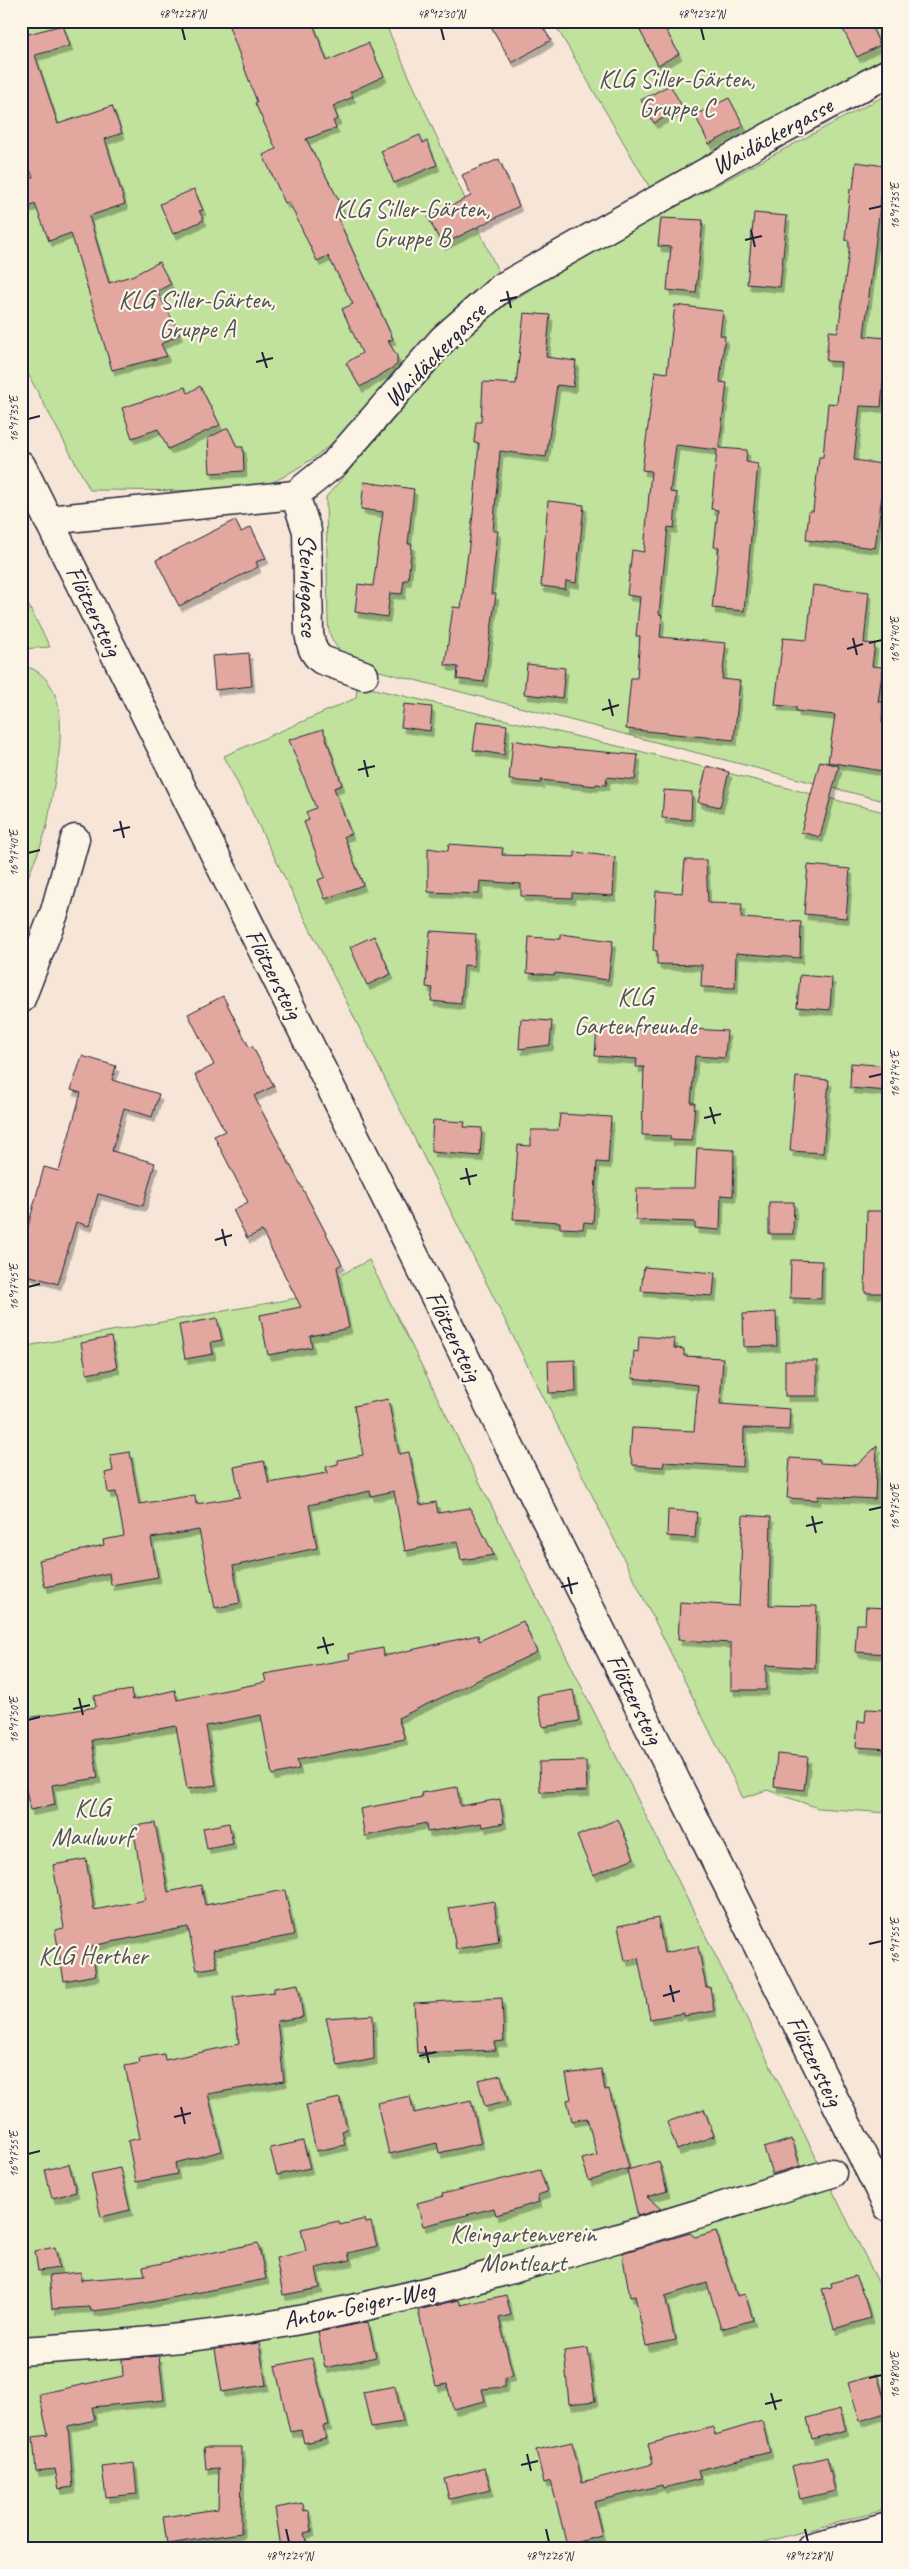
<svg xmlns="http://www.w3.org/2000/svg" width="909" height="2569" font-family="Caveat,sans-serif">
  <style>
    .green { fill: #c0e29c; stroke: #71826c }
    .building { fill: #e2a8a0; stroke: #22223b; filter: url(#shadow) }
    .lines { fill: none; stroke-linecap: round; stroke-linejoin: round }
    .minor-casing { stroke: #22223b; stroke-width: 31 }
    .major-casing { stroke: #22223b; stroke-width: 31 }
    .minor { stroke: #fcf5e5; stroke-width: 28 }
    .major { stroke: #fcf5e5; stroke-width: 28 }
    .ticks { fill: none; stroke: #22223b; stroke-width: 2 }
    .labels { text-anchor: middle; dominant-baseline: central; stroke-width: 4.5; stroke-linejoin: round; paint-order: stroke }
    .park-label { font-size: 25px; fill: #4a5253; stroke: #fcf5e5 }
    .street-label { font-size: 25px; fill: #22223b; stroke: #fcf5e5 }
    .neatline { fill: none; stroke: #22223b; stroke-width: 2 }
    .ticks-label { font-size: 12px; text-anchor: middle; fill: #22223b }
  </style>
  <defs>
    <filter id="shadow"><feDropShadow dx="3" dy="5.5" stdDeviation="0" flood-color="#0004"/></filter>
  </defs>
  <rect width="100%" height="100%" fill="#f7e6d7"/>
  <filter id="ink" filterUnits="userSpaceOnUse"><feTurbulence type="fractalNoise" baseFrequency=".02" numOctaves="2"/><feDisplacementMap in="SourceGraphic" scale="10" xChannelSelector="R" yChannelSelector="G"/><feConvolveMatrix kernelMatrix="1 2 1 2 8 2 1 2 1" color-interpolation-filters="sRGB"/></filter>
  <g filter="url(#ink)">
    <g class="green">
      <polygon points="21,21 384,21 501,278 347,431 314,458 283,477 269,484 228,491 90,490 21,361"/>
      <polygon points="553,21 888,21 888,61 650,188"/>
      <path d="M 888,94 L 888,802 L 364,667 C 344,657 329,645 328,622 L 326,497 L 458,345 L 502,307 L 602,246 Z"/>
      <polygon points="21,591 50,647 21,649"/>
      <path d="M 21,665 C 75,677 60,751 53,791 C 50,806 49,822 44,836 C 38,855 29,874 21,893 Z"/>
      <polygon points="357,685 643,752 888,813 888,1813 818,1808 767,1790 743,1798 224,756 356,698"/>
      <polygon points="369,1260 888,2302 888,2509 742,2548 21,2548 21,1347 297,1298"/>
    </g>
    <g class="building">
      <polygon points="227,21 312,21 327,61 368,43 384,76 350,92 353,97 333,106 338,119 333,121 336,128 306,139 343,208 335,212 393,339 388,341 397,356 397,365 360,387 346,363 362,353 342,309 353,304 328,256 317,261 289,202 285,203 263,155 276,149 255,103 257,102"/>
      <polygon points="488,21 539,21 551,40 512,63"/>
      <polygon points="635,21 661,21 679,54 658,65"/>
      <polygon points="839,21 869,21 880,45 857,57"/>
      <polygon points="63,25 70,46 35,55 58,124 112,106 122,133 105,139 125,204 89,216 109,283 134,275 159,262 171,284 157,291 180,334 161,344 167,356 112,370 71,233 49,241 35,204 27,208 21,193 21,182 33,177 21,148 21,27 25,27 28,34"/>
      <polygon points="670,85 683,108 654,123 641,100"/>
      <polygon points="729,98 744,126 709,144 695,115"/>
      <polygon points="420,135 423,143 427,141 437,165 394,183 381,151"/>
      <polygon points="499,159 519,206 442,245 428,217 471,196 462,175"/>
      <polygon points="856,162 885,166 864,336 887,338 881,407 860,406 854,460 882,464 880,473 885,473 875,548 806,540 809,511 813,511 819,457 823,457 828,403 837,404 841,362 826,361 829,331 838,332 849,251 849,241 845,240 850,189 853,189"/>
      <polygon points="194,189 203,210 199,211 204,220 173,234 160,204"/>
      <polygon points="754,213 787,216 780,287 747,284"/>
      <polygon points="661,218 703,220 696,293 667,290 671,247 658,246"/>
      <polygon points="675,305 723,311 720,335 725,336 720,382 727,383 719,448 747,450 746,462 758,464 744,611 712,608 719,547 714,547 718,510 711,509 717,450 676,445 670,492 677,493 674,528 668,527 659,614 662,615 660,637 726,643 722,679 740,681 734,740 626,729 631,678 637,678 640,636 636,636 640,597 627,595 632,550 644,552 651,471 642,470 648,426 655,371 667,373"/>
      <polygon points="524,313 550,315 546,357 576,361 573,387 557,385 546,457 500,451 493,531 498,531 491,594 496,594 484,682 457,679 458,667 445,665 453,607 461,608 473,514 479,443 474,443 476,422 481,422 483,382 516,384"/>
      <polygon points="200,386 220,425 168,449 158,429 132,438 122,408 185,387 188,393"/>
      <polygon points="228,428 237,447 243,447 244,471 210,473 208,438"/>
      <polygon points="364,482 414,489 408,544 412,544 408,580 404,580 402,594 390,593 387,617 355,612 358,584 373,586 383,512 361,509"/>
      <polygon points="548,501 584,505 576,583 566,581 565,589 541,586"/>
      <polygon points="235,520 241,532 251,527 266,558 256,562 258,567 179,606 156,560"/>
      <polygon points="813,585 869,592 864,643 875,644 872,666 883,667 878,702 883,702 882,722 886,723 882,771 828,762 835,715 796,711 796,707 775,705 783,638 807,640"/>
      <polygon points="249,653 252,686 215,690 212,656"/>
      <polygon points="527,664 565,668 562,698 524,694"/>
      <polygon points="404,704 432,707 430,731 401,727"/>
      <polygon points="477,721 507,725 504,755 473,750"/>
      <polygon points="323,729 342,785 334,788 351,834 344,836 363,885 325,899 318,880 325,877 304,822 309,820 306,812 316,808 289,740"/>
      <polygon points="513,740 549,747 638,755 635,780 607,777 606,785 596,784 595,786 541,780 541,783 509,780"/>
      <polygon points="820,761 839,766 820,837 801,832"/>
      <polygon points="707,766 729,772 720,807 698,802"/>
      <polygon points="664,790 692,792 691,820 662,818"/>
      <polygon points="449,844 503,848 502,855 575,857 575,852 615,857 613,896 572,893 572,898 521,896 521,884 480,881 479,894 428,892 428,848 448,851"/>
      <polygon points="685,860 706,860 708,903 742,904 741,918 801,922 800,958 736,953 735,988 701,987 702,965 657,964 657,951 653,950 656,891 682,893"/>
      <polygon points="808,865 850,869 846,918 804,914"/>
      <polygon points="430,931 476,934 474,966 464,965 461,1004 431,1001 433,988 426,987"/>
      <polygon points="561,934 613,941 608,980 555,973 555,975 527,973 529,937 561,939"/>
      <polygon points="374,936 391,974 367,985 350,947"/>
      <polygon points="800,975 832,978 830,1010 797,1007"/>
      <polygon points="223,996 249,1047 252,1046 274,1086 254,1096 342,1264 337,1267 349,1328 310,1336 312,1347 268,1355 260,1315 301,1307 262,1231 247,1238 233,1210 248,1202 214,1136 225,1131 195,1075 214,1065 188,1014"/>
      <polygon points="521,1019 552,1021 550,1045 519,1049"/>
      <polygon points="639,1026 727,1031 725,1058 695,1056 691,1103 695,1103 692,1141 670,1140 670,1136 642,1135 644,1067 636,1067 637,1059 595,1056 597,1027 638,1030"/>
      <polygon points="82,1056 116,1066 112,1080 159,1094 152,1117 124,1108 112,1151 155,1163 143,1206 98,1194 89,1226 76,1222 58,1284 21,1273 21,1252 44,1167 59,1171 81,1093 71,1090"/>
      <polygon points="851,1063 888,1066 888,1091 850,1088"/>
      <polygon points="796,1077 829,1080 823,1153 790,1151"/>
      <polygon points="560,1114 611,1117 608,1163 597,1162 593,1223 584,1222 583,1229 560,1228 560,1222 513,1219 518,1145 531,1146 531,1130 558,1130"/>
      <polygon points="433,1120 465,1122 464,1127 482,1128 480,1156 431,1152"/>
      <polygon points="697,1148 734,1150 733,1196 721,1195 720,1230 695,1228 695,1222 636,1220 637,1188 695,1188"/>
      <polygon points="769,1202 794,1202 793,1234 769,1234"/>
      <polygon points="867,1211 888,1211 888,1293 865,1293"/>
      <polygon points="791,1260 822,1261 821,1299 790,1298"/>
      <polygon points="644,1267 715,1273 713,1296 641,1291"/>
      <polygon points="776,1312 777,1346 744,1347 743,1314"/>
      <polygon points="217,1318 222,1340 211,1342 213,1354 185,1359 179,1325"/>
      <polygon points="639,1336 675,1339 674,1348 684,1349 684,1356 723,1358 720,1404 790,1409 789,1430 744,1428 743,1467 664,1462 663,1467 633,1465 630,1454 632,1428 694,1431 698,1385 632,1378 634,1351 638,1352"/>
      <polygon points="111,1337 117,1368 87,1374 81,1343"/>
      <polygon points="575,1360 576,1392 549,1393 548,1361"/>
      <rect x="785" y="1361" width="32" height="35"/>
      <polygon points="388,1399 399,1454 409,1452 420,1505 436,1502 438,1513 470,1508 494,1555 461,1560 457,1541 405,1551 394,1491 371,1496 370,1491 309,1505 317,1548 233,1566 240,1603 215,1608 199,1530 151,1538 158,1577 111,1585 109,1573 45,1587 39,1560 104,1545 103,1540 124,1536 116,1492 108,1493 105,1473 113,1471 110,1455 130,1452 139,1504 195,1495 196,1504 240,1497 234,1467 264,1461 269,1483 327,1473 326,1467 338,1464 338,1460 363,1455 354,1406"/>
      <polygon points="877,1446 875,1499 818,1496 818,1500 787,1498 790,1458 820,1460 820,1463 857,1465"/>
      <polygon points="668,1510 697,1512 695,1538 667,1536"/>
      <polygon points="743,1515 771,1517 769,1605 817,1606 815,1668 766,1665 766,1690 731,1690 731,1643 678,1640 680,1602 739,1606"/>
      <polygon points="866,1607 888,1608 888,1654 855,1652 857,1624 865,1624"/>
      <polygon points="523,1621 537,1652 398,1718 405,1739 297,1760 299,1769 272,1775 261,1715 206,1726 216,1785 187,1789 176,1726 92,1740 98,1778 52,1785 55,1805 30,1810 21,1764 21,1719 96,1707 94,1696 131,1690 133,1700 175,1690 177,1700 266,1682 264,1674 350,1659 349,1654 383,1648 384,1656 478,1635 479,1641"/>
      <polygon points="573,1690 579,1721 543,1727 537,1696"/>
      <polygon points="866,1709 888,1710 888,1749 856,1747 858,1721 865,1722"/>
      <polygon points="777,1754 808,1757 804,1790 774,1786"/>
      <polygon points="586,1761 587,1791 540,1792 539,1762"/>
      <polygon points="457,1787 460,1806 500,1799 504,1823 483,1827 482,1823 427,1832 426,1823 365,1836 360,1809 422,1797 421,1793"/>
      <polygon points="618,1819 634,1858 593,1875 577,1836"/>
      <polygon points="155,1823 168,1892 201,1885 205,1905 285,1890 294,1935 213,1950 217,1967 197,1970 188,1927 91,1946 96,1975 64,1981 55,1930 64,1928 53,1865 86,1859 94,1910 145,1900 133,1826"/>
      <polygon points="229,1823 233,1844 207,1849 203,1828"/>
      <polygon points="494,1901 499,1942 456,1949 449,1908"/>
      <polygon points="658,1918 664,1953 698,1946 706,1987 710,1987 714,2011 684,2016 684,2013 650,2019 638,1958 625,1961 618,1926"/>
      <polygon points="298,1984 303,2017 277,2021 284,2081 208,2094 222,2151 175,2163 177,2174 136,2182 128,2141 140,2138 125,2066 140,2063 139,2058 164,2054 165,2060 239,2044 233,1997 274,1992 274,1988"/>
      <polygon points="502,1998 504,2041 494,2042 496,2050 417,2053 414,2003"/>
      <polygon points="373,2015 374,2059 338,2066 326,2018"/>
      <polygon points="601,2069 605,2090 609,2089 629,2168 589,2181 582,2159 597,2155 587,2118 572,2121 567,2100 571,2099 566,2074"/>
      <polygon points="501,2075 508,2101 485,2107 478,2080"/>
      <polygon points="410,2096 414,2113 471,2100 481,2143 439,2153 437,2143 389,2154 377,2103"/>
      <polygon points="340,2098 347,2129 342,2131 345,2145 316,2151 306,2105"/>
      <polygon points="704,2109 714,2136 677,2150 667,2122"/>
      <polygon points="792,2139 800,2166 772,2174 764,2148"/>
      <polygon points="303,2141 310,2168 277,2175 270,2148"/>
      <polygon points="659,2161 667,2191 647,2197 661,2209 638,2216 627,2170"/>
      <polygon points="69,2164 76,2192 52,2198 45,2170"/>
      <polygon points="120,2168 130,2210 101,2217 91,2174"/>
      <polygon points="540,2170 547,2192 537,2195 539,2202 496,2215 494,2208 423,2226 417,2203 443,2196 442,2194"/>
      <polygon points="365,2219 366,2223 371,2222 377,2246 348,2253 350,2260 316,2268 320,2288 283,2295 276,2258 306,2251 301,2229 339,2221 340,2225"/>
      <polygon points="716,2231 737,2296 745,2294 753,2320 721,2329 707,2283 665,2296 675,2340 646,2346 635,2296 630,2297 622,2253 690,2233 695,2237"/>
      <polygon points="258,2243 266,2279 120,2308 91,2311 90,2307 52,2309 49,2275 81,2272 81,2280 145,2275 143,2267"/>
      <polygon points="55,2247 59,2268 38,2271 35,2251"/>
      <polygon points="855,2276 865,2298 870,2318 834,2329 822,2289 832,2287 831,2283"/>
      <polygon points="506,2295 511,2315 499,2318 513,2376 505,2377 505,2387 482,2389 485,2401 453,2409 447,2384 436,2386 418,2310 459,2300 461,2305"/>
      <polygon points="368,2322 376,2357 325,2368 318,2332"/>
      <polygon points="259,2343 266,2385 222,2392 215,2349"/>
      <polygon points="588,2348 595,2401 569,2404 564,2351"/>
      <polygon points="159,2356 164,2400 92,2407 95,2420 68,2426 73,2487 59,2489 55,2469 36,2471 33,2437 48,2435 39,2394 123,2376 122,2359"/>
      <polygon points="312,2358 329,2425 323,2426 326,2438 304,2443 301,2430 290,2432 275,2366"/>
      <polygon points="877,2374 888,2412 860,2421 848,2383"/>
      <polygon points="395,2386 403,2422 371,2427 363,2392"/>
      <polygon points="840,2409 846,2430 812,2439 807,2418"/>
      <polygon points="762,2421 770,2452 698,2470 700,2479 663,2488 662,2485 594,2502 602,2536 567,2545 551,2481 544,2483 536,2450 572,2442 582,2482 653,2464 648,2444 713,2427 715,2435"/>
      <polygon points="204,2447 242,2447 241,2533 167,2544 163,2517 218,2509 219,2468 206,2469"/>
      <polygon points="827,2457 835,2491 800,2499 792,2466"/>
      <polygon points="134,2463 137,2494 106,2497 102,2467"/>
      <polygon points="485,2468 491,2490 449,2499 444,2478"/>
      <polygon points="303,2503 304,2511 309,2510 312,2531 304,2533 307,2546 281,2548 275,2508"/>
    </g>
    <g class="lines">
      <g class="minor-casing">
        <g id="minor">
          <path id="s1" d="M 295,495 L 307,531 L 309,633 C 311,644 312,653 322,660 L 364,675"/>
          <polyline points="48,520 295,495 335,463 443,339 501,288 783,129 888,73"/>
          <polyline points="21,999 55,911 75,839"/>
          <path d="M 21,2351 C 108,2345 197,2339 283,2323 C 470,2289 650,2227 832,2173"/>
          <polyline points="811,2548 888,2527"/>
        </g>
      </g>
      <g class="major-casing">
        <polyline id="major" points="21,465 888,2207"/>
      </g>
      <use href="#minor" class="minor"/>
      <use href="#major" class="major"/>
    </g>
  </g>
  <path class="ticks" d="M 182,28 L 185,40M 441,28 L 444,40M 701,28 L 704,40M 869,209 L 882,206M 751,230 L 755,247M 745,240 L 762,236M 507,291 L 511,308M 500,301 L 517,297M 262,352 L 267,368M 256,362 L 273,358M 28,419 L 40,416M 853,638 L 857,655M 869,643 L 882,640M 847,649 L 863,644M 609,699 L 613,716M 602,710 L 619,705M 364,760 L 368,777M 358,770 L 375,766M 120,821 L 124,838M 113,831 L 130,827M 28,853 L 40,850M 869,1077 L 882,1074M 710,1107 L 715,1124M 704,1118 L 721,1114M 466,1168 L 470,1185M 460,1179 L 477,1175M 222,1229 L 226,1246M 215,1240 L 232,1235M 28,1287 L 40,1284M 869,1510 L 882,1507M 812,1516 L 816,1533M 806,1526 L 823,1522M 568,1577 L 572,1594M 561,1587 L 578,1583M 323,1637 L 328,1654M 317,1648 L 334,1644M 79,1698 L 83,1715M 73,1709 L 90,1705M 28,1720 L 40,1717M 869,1944 L 882,1941M 670,1985 L 674,2002M 663,1996 L 680,1991M 425,2046 L 429,2063M 419,2056 L 436,2052M 181,2107 L 185,2124M 174,2117 L 191,2113M 28,2154 L 40,2151M 869,2378 L 882,2375M 771,2393 L 776,2410M 765,2404 L 782,2400M 527,2454 L 531,2471M 521,2465 L 538,2461M 286,2529 L 289,2542M 546,2529 L 549,2542M 805,2529 L 808,2542"/>
  <g class="labels">
    <g class="park-label">
      <text x="677" y="79">KLG Siller-Gärten,<tspan x="677" dy="29">Gruppe C</tspan></text>
      <text x="412" y="209">KLG Siller-Gärten,<tspan x="412" dy="29">Gruppe B</tspan></text>
      <text x="197" y="300">KLG Siller-Gärten,<tspan x="197" dy="29">Gruppe A</tspan></text>
      <text x="635" y="997">KLG<tspan x="635" dy="29">Gartenfreunde</tspan></text>
      <text x="92" y="1808">KLG<tspan x="92" dy="29">Maulwurf</tspan></text>
      <text x="93" y="1956">KLG Herther</text>
      <text x="523" y="2234">Kleingartenverein<tspan x="523" dy="29">Montleart</tspan></text>
    </g>
    <g class="street-label">
      <text transform="translate(772 136) rotate(-29)">Waidäckergasse</text>
      <text transform="translate(435 355) rotate(-46)">Waidäckergasse</text>
      <text stroke="none"><textPath href="#s1" startOffset="92">Steinlegasse</textPath></text>
      <text transform="translate(94 611) rotate(64)">Flötzersteig</text>
      <text transform="translate(274 974) rotate(63)">Flötzersteig</text>
      <text transform="translate(454 1336) rotate(64)">Flötzersteig</text>
      <text transform="translate(635 1699) rotate(64)">Flötzersteig</text>
      <text transform="translate(815 2061) rotate(64)">Flötzersteig</text>
      <text transform="translate(359 2305) rotate(-12)">Anton-Geiger-Weg</text>
    </g>
  </g>
  <rect width="909" height="2569" fill="none" stroke="#fcf5e5" stroke-width="55"/>
  <rect x="28" y="28" width="854" height="2514" class="neatline"/>
  <g class="ticks-label">
    <text x="182" y="18">48°12'28"N</text>
    <text x="441" y="18">48°12'30"N</text>
    <text x="701" y="18">48°12'32"N</text>
    <text transform="translate(895 206) rotate(-90)" y="4">16°17'35"E</text>
    <text transform="translate(14 419) rotate(-90)" y="4">16°17'35"E</text>
    <text transform="translate(895 640) rotate(-90)" y="4">16°17'40"E</text>
    <text transform="translate(14 853) rotate(-90)" y="4">16°17'40"E</text>
    <text transform="translate(895 1074) rotate(-90)" y="4">16°17'45"E</text>
    <text transform="translate(14 1287) rotate(-90)" y="4">16°17'45"E</text>
    <text transform="translate(895 1507) rotate(-90)" y="4">16°17'50"E</text>
    <text transform="translate(14 1720) rotate(-90)" y="4">16°17'50"E</text>
    <text transform="translate(895 1941) rotate(-90)" y="4">16°17'55"E</text>
    <text transform="translate(14 2154) rotate(-90)" y="4">16°17'55"E</text>
    <text transform="translate(895 2375) rotate(-90)" y="4">16°18'00"E</text>
    <text x="289" y="2560">48°12'24"N</text>
    <text x="549" y="2560">48°12'26"N</text>
    <text x="808" y="2560">48°12'28"N</text>
  </g>
</svg>
